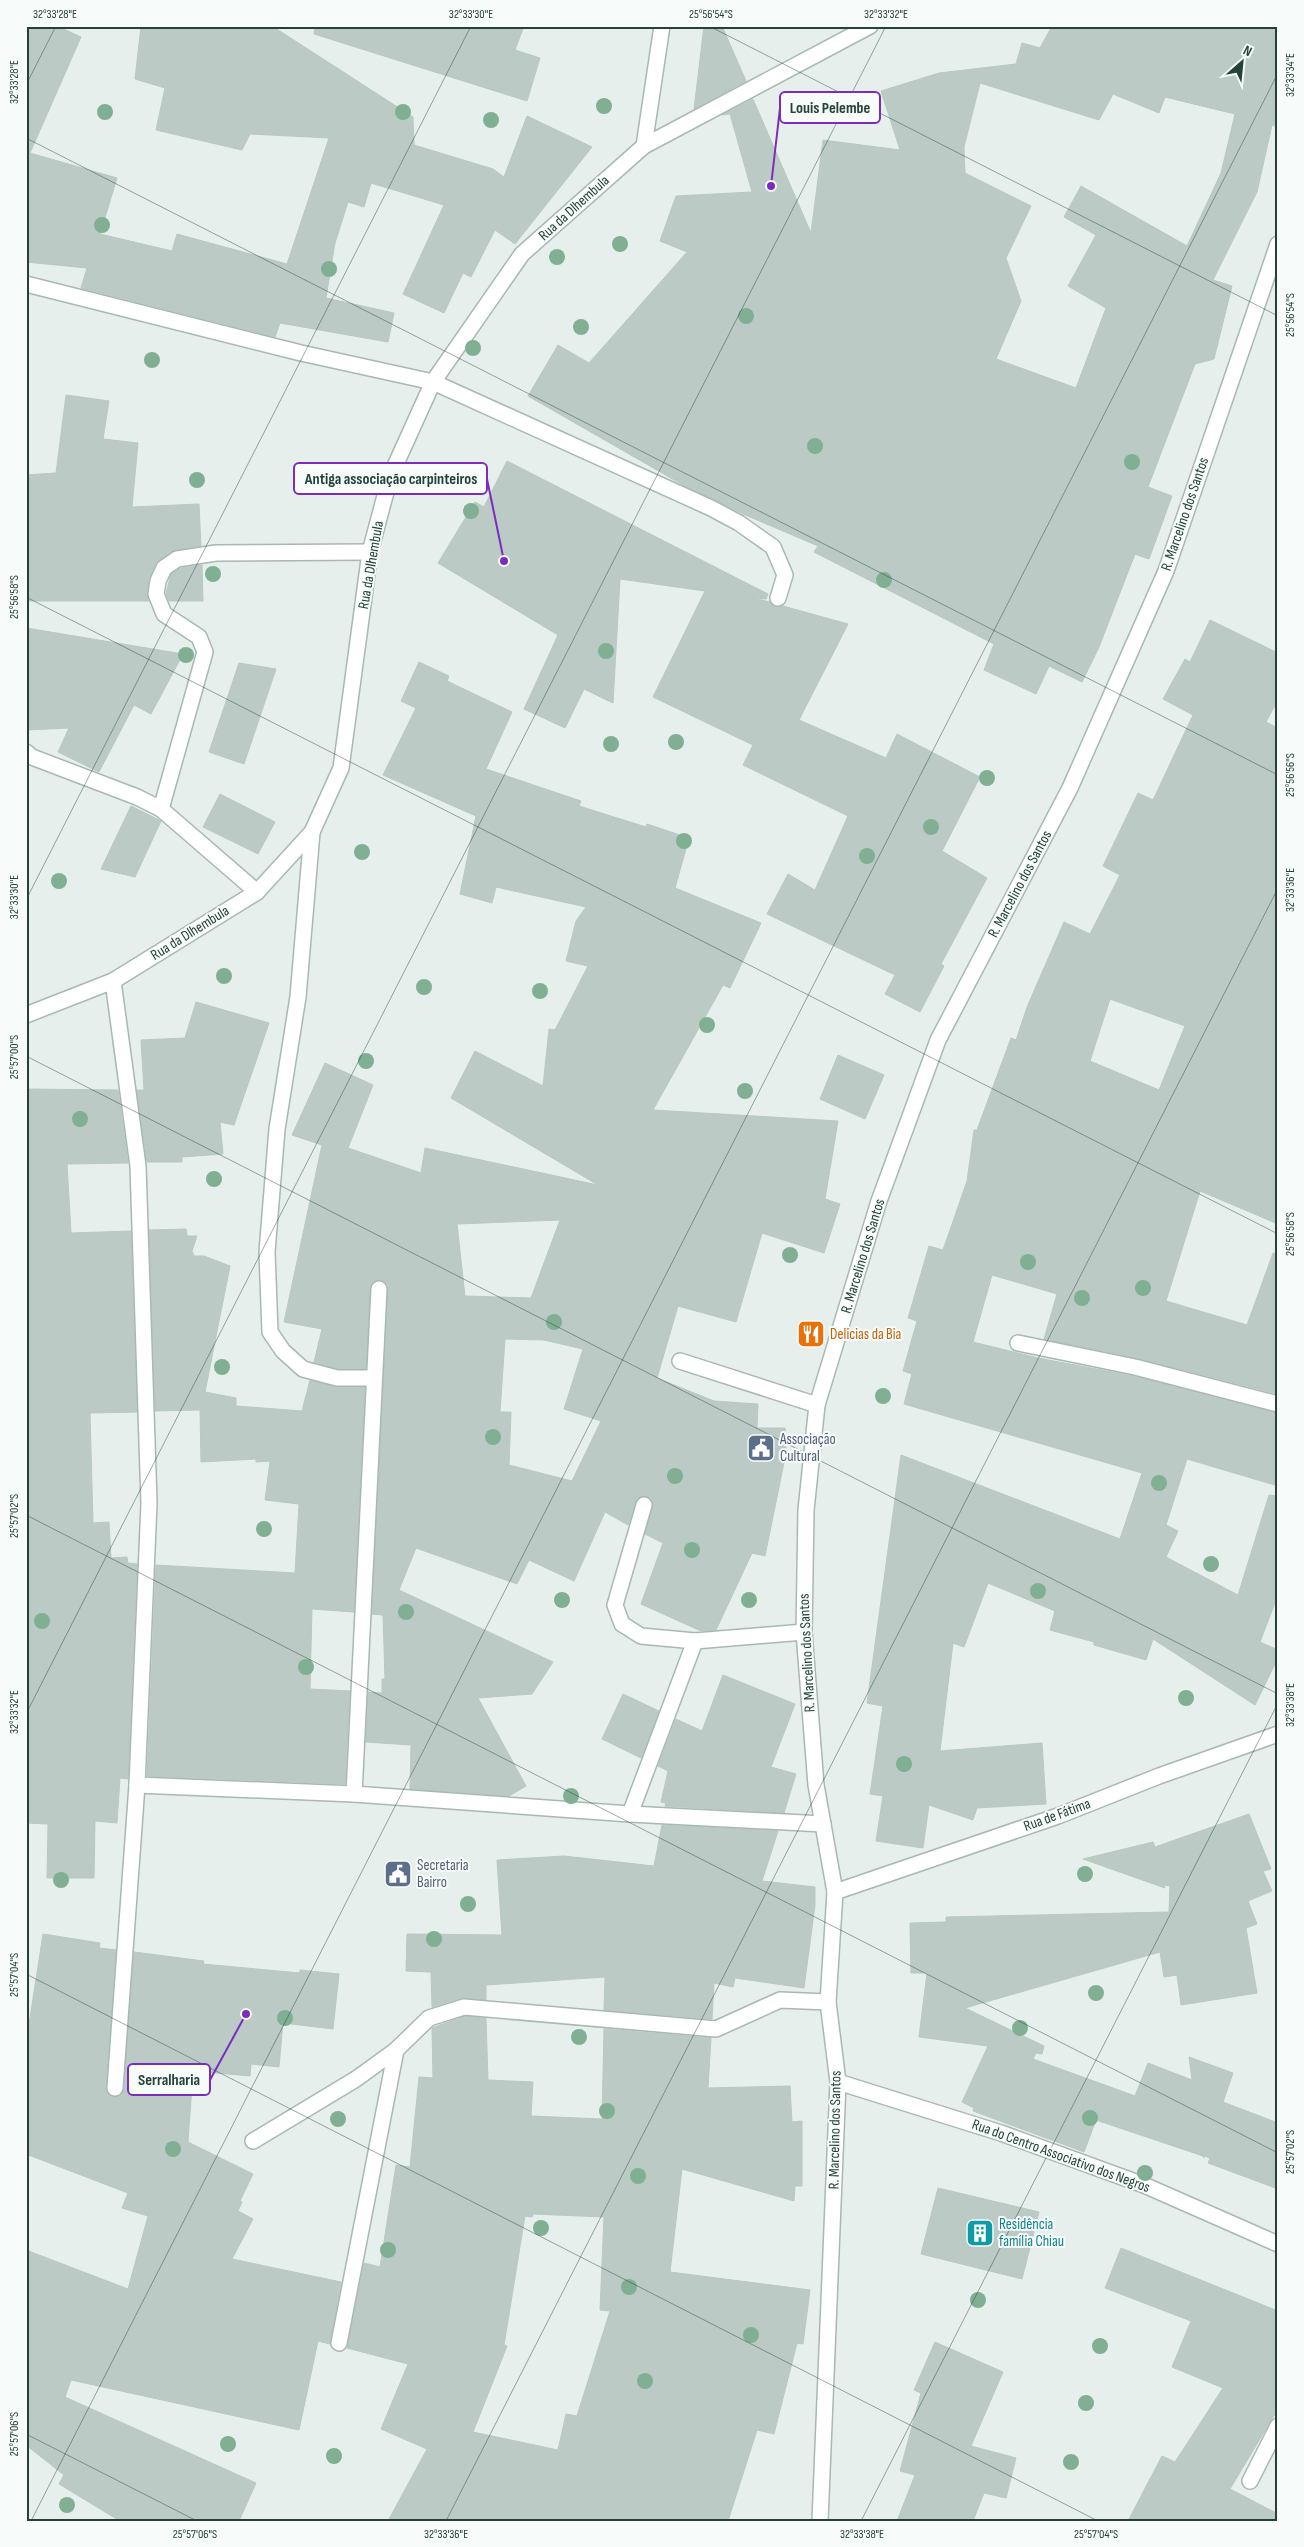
<svg xmlns="http://www.w3.org/2000/svg" width="1304" height="2547" font-family="'Sofia Sans Condensed',sans-serif">
  <style>
    .building { fill: #bbcac4; stroke: #b8c9c2; fill-rule: evenodd }
    .lines { fill: none; stroke-linecap: round; stroke-linejoin: round }
    .street-casing { stroke: #a8b8b2; stroke-width: 18 }
    .street { stroke: #fff; stroke-width: 15 }
    .tree { fill: #80af93 }
    .ticks { fill: none; stroke: #24423a; stroke-width: 1; stroke-opacity: 0.45 }
    .labels { text-anchor: middle; dominant-baseline: central; stroke-width: 4; stroke-linejoin: round; paint-order: stroke }
    .street-label { font-size: 15px; fill: #24423a; stroke: #f7fbf9 }
    .food-label { font-size: 15px; fill: #c56008; stroke: #f7fbf9; text-anchor: start }
    .service-label { font-size: 15px; fill: #4e5e75; stroke: #f7fbf9; text-anchor: start }
    .culture-label { font-size: 15px; fill: #0d838f; stroke: #f7fbf9; text-anchor: start }
    .leader { fill: none; stroke: #7b2cbf; stroke-width: 2 }
    .callout-dot { fill: #7b2cbf; stroke: #f7fbf9; stroke-width: 2 }
    .callout { fill: #f7fbf9; stroke: #7b2cbf; stroke-width: 2 }
    .callout-label { font-size: 16px; text-anchor: middle; font-weight: bold; fill: #24423a }
    .neatline { fill: none; stroke: #24423a; stroke-width: 2 }
    .ticks-label { font-size: 12px; text-anchor: middle; fill: #24423a }
  </style>
  <rect width="100%" height="100%" fill="#e6efeb"/>
  <g class="building">
    <polygon points="26,26 57,26 81,37 30,153 117,178 100,234 172,251 177,234 287,264 329,138 250,134 242,150 156,130 165,88 135,79 141,26 272,26 413,117 414,145 493,169 504,177 527,116 592,147 515,244 495,230 471,277 463,273 444,313 403,294 444,205 371,183 364,207 348,202 335,243 326,298 394,313 388,342 280,323 275,337 81,288 87,268 26,262"/>
    <polygon points="315,26 524,26 515,50 540,58 527,101 314,34"/>
    <polygon points="704,26 722,26 746,81 694,109"/>
    <path d="M 1052,26 L 1278,26 L 1278,127 L 1272,125 L 1257,192 L 1213,280 L 1232,286 L 1214,359 L 1195,364 L 1148,487 L 1172,496 L 1149,559 L 1135,554 L 1099,647 L 1082,682 L 1049,666 L 1036,694 L 984,670 L 994,644 L 814,552 L 818,546 L 743,514 L 683,485 L 528,396 L 558,345 L 589,363 L 687,252 L 660,241 L 676,196 L 752,192 L 730,114 L 722,115 L 753,99 L 811,233 L 823,140 L 900,150 L 881,91 L 939,73 L 1016,64 L 1022,43 L 1040,48 ZM 980,83 L 1099,120 L 1113,94 L 1159,113 L 1165,97 L 1235,114 L 1221,173 L 1187,246 L 1081,186 L 1064,217 L 1096,235 L 1068,286 L 1106,308 L 1076,388 L 996,359 L 1021,301 L 1006,258 L 1031,206 L 965,173 L 964,147 Z"/>
    <polygon points="66,395 109,401 103,439 138,443 132,507 199,504 201,546 175,550 158,561 149,579 147,593 149,601 26,601 26,475 56,473"/>
    <polygon points="507,461 768,594 766,599 749,597 770,602 776,607 783,606 848,624 799,720 886,758 897,734 980,777 942,851 987,878 941,964 944,966 920,1012 885,994 895,975 767,914 788,874 815,890 848,816 743,765 753,745 653,697 705,591 620,579 613,703 584,689 565,728 524,709 558,635 438,563 475,502 484,507"/>
    <polygon points="202,565 203,601 169,601 166,593 171,574 181,568"/>
    <path d="M 1210,620 L 1278,653 L 1278,700 L 1266,722 L 1278,728 L 1278,1224 L 1200,1191 L 1166,1301 L 1247,1325 L 1273,1253 L 1278,1254 L 1278,1394 L 1137,1358 L 1044,1339 L 1057,1294 L 992,1275 L 973,1342 L 1038,1358 L 1133,1376 L 1278,1413 L 1278,1486 L 1187,1459 L 1166,1525 L 1178,1531 L 1166,1557 L 1238,1595 L 1269,1495 L 1278,1496 L 1278,1595 L 1260,1642 L 1278,1650 L 1278,1658 L 1255,1705 L 1153,1639 L 1146,1660 L 1094,1645 L 1094,1642 L 1050,1630 L 1055,1611 L 988,1583 L 964,1647 L 953,1643 L 940,1751 L 1042,1743 L 1046,1804 L 977,1808 L 973,1820 L 929,1805 L 923,1848 L 876,1841 L 883,1796 L 870,1794 L 883,1706 L 867,1703 L 901,1455 L 1120,1539 L 1142,1473 L 904,1404 L 912,1374 L 903,1371 L 917,1321 L 908,1318 L 929,1246 L 943,1250 L 967,1181 L 974,1130 L 977,1130 L 1011,1038 L 1016,1040 L 1027,1007 L 1064,922 L 1090,934 L 1120,875 L 1103,866 L 1138,793 L 1153,800 L 1193,715 L 1163,699 L 1185,659 L 1190,662 ZM 1110,999 L 1185,1026 L 1159,1090 L 1090,1061 Z"/>
    <polygon points="26,628 183,654 151,714 134,705 99,772 58,752 69,728 26,730"/>
    <path d="M 419,662 L 449,676 L 447,681 L 512,712 L 486,769 L 581,801 L 579,806 L 646,827 L 647,824 L 689,838 L 675,888 L 761,923 L 730,988 L 723,985 L 653,1110 L 838,1121 L 825,1199 L 840,1204 L 824,1253 L 762,1233 L 736,1322 L 678,1306 L 657,1378 L 714,1401 L 758,1404 L 757,1428 L 785,1428 L 786,1453 L 765,1556 L 752,1553 L 716,1630 L 701,1631 L 641,1604 L 663,1543 L 645,1534 L 653,1503 L 646,1496 L 637,1499 L 628,1525 L 605,1512 L 574,1581 L 529,1560 L 517,1584 L 416,1548 L 399,1590 L 553,1662 L 532,1694 L 478,1698 L 526,1786 L 509,1796 L 410,1789 L 411,1745 L 366,1742 L 368,1692 L 382,1693 L 382,1679 L 385,1679 L 383,1615 L 372,1614 L 388,1285 L 379,1280 L 371,1284 L 370,1288 L 366,1369 L 338,1369 L 314,1362 L 322,1329 L 284,1322 L 322,1145 L 292,1135 L 325,1063 L 373,1085 L 348,1148 L 421,1173 L 425,1148 L 598,1185 L 451,1098 L 475,1051 L 543,1086 L 549,1029 L 555,1030 L 588,966 L 566,961 L 576,921 L 586,907 L 496,887 L 492,903 L 460,894 L 476,816 L 383,775 L 416,708 L 401,701 ZM 560,1220 L 531,1298 L 465,1296 L 457,1224 ZM 505,1339 L 544,1340 L 583,1349 L 564,1409 L 601,1421 L 572,1481 L 509,1465 L 511,1412 L 500,1412 Z"/>
    <polygon points="239,663 276,669 244,764 209,752"/>
    <polygon points="220,794 275,822 258,854 203,827"/>
    <polygon points="131,806 161,821 135,877 101,869"/>
    <polygon points="196,1002 269,1023 234,1125 220,1122 223,1154 182,1157 182,1162 147,1162 137,1090 144,1090 141,1040 185,1038"/>
    <polygon points="838,1055 884,1075 865,1119 820,1099"/>
    <polygon points="26,1089 118,1090 128,1163 67,1164 71,1233 131,1231 137,1412 90,1413 93,1523 109,1522 111,1558 127,1557 128,1563 137,1564 128,1779 120,1778 117,1823 95,1821 94,1878 47,1878 48,1824 26,1823 26,1444 29,1444 26,1375"/>
    <polygon points="186,1229 187,1236 197,1236 192,1251 194,1256 204,1256 230,1266 205,1392 236,1398 236,1406 302,1411 310,1380 337,1387 365,1387 354,1612 312,1609 310,1689 350,1691 345,1784 147,1776 156,1565 295,1573 299,1504 265,1500 270,1461 256,1462 256,1459 201,1462 200,1410 155,1411 149,1230"/>
    <polygon points="723,1675 795,1704 771,1767 796,1774 784,1813 665,1806 666,1803 661,1802 668,1771 658,1766 676,1719 702,1731"/>
    <polygon points="623,1694 659,1711 641,1758 602,1739"/>
    <polygon points="1249,1814 1271,1869 1263,1871 1272,1891 1248,1901 1257,1924 1246,1928 1257,1993 1181,2005 1177,1975 1164,1977 1160,1952 965,2008 1044,2046 1042,2054 1036,2053 1033,2059 1135,2096 1148,2063 1192,2080 1189,2057 1233,2073 1223,2102 1278,2123 1278,2189 1208,2163 1210,2158 1204,2156 1204,2158 1203,2156 1096,2120 1084,2152 973,2111 974,2108 962,2102 988,2046 919,2037 927,1973 911,1973 910,1923 946,1922 946,1917 1169,1912 1170,1886 1164,1885 1165,1888 1083,1859 1153,1842 1155,1847"/>
    <polygon points="662,1825 778,1831 762,1881 815,1887 815,1905 804,1988 735,1978 733,1987 714,1983 712,2019 604,2010 605,1977 486,1985 486,2000 462,1998 432,2007 431,1972 406,1971 407,1934 502,1935 497,1860 564,1856 654,1866"/>
    <polygon points="43,1934 100,1943 99,1948 116,1950 106,2087 107,2092 114,2097 120,2096 124,2089 134,1952 204,1961 203,1964 300,1973 300,1970 339,1974 333,2029 283,2023 279,2067 251,2064 250,2076 193,2071 188,2142 253,2174 240,2201 242,2202 238,2211 253,2219 232,2259 341,2282 330,2344 318,2341 299,2430 71,2380 65,2397 256,2483 239,2521 120,2521 59,2484 64,2475 26,2445 26,2250 128,2289 148,2216 122,2208 128,2193 26,2154 26,2044"/>
    <path d="M 465,2016 L 486,2018 L 488,2080 L 533,2082 L 531,2116 L 602,2119 L 604,2029 L 711,2038 L 708,2088 L 790,2086 L 792,2122 L 802,2121 L 802,2186 L 795,2186 L 794,2201 L 682,2169 L 670,2272 L 810,2290 L 803,2344 L 797,2343 L 774,2434 L 757,2430 L 728,2521 L 388,2521 L 427,2449 L 381,2429 L 408,2364 L 347,2348 L 364,2263 L 380,2267 L 396,2165 L 410,2167 L 419,2077 L 433,2078 L 432,2028 ZM 533,2214 L 604,2217 L 600,2310 L 610,2311 L 577,2416 L 566,2414 L 558,2450 L 473,2432 L 507,2346 L 504,2345 L 525,2216 L 532,2217 Z"/>
    <polygon points="938,2188 1039,2212 1022,2279 921,2254"/>
    <polygon points="1121,2248 1278,2311 1278,2409 1230,2489 1278,2514 1278,2521 1128,2521 1162,2456 1175,2462 1223,2388 1172,2367 1191,2321 1105,2288"/>
    <polygon points="935,2342 1003,2372 971,2446 1016,2458 1006,2498 984,2493 973,2521 897,2521 915,2475 900,2471 921,2393 914,2390"/>
  </g>
  <g class="lines">
    <g class="street-casing">
      <g id="street">
        <polyline points="644,146 662,26"/>
        <polyline points="26,284 301,353 433,382 711,508 739,523 773,547 785,575 778,598"/>
        <polyline points="26,752 32,757 137,797 161,809 257,892"/>
        <polyline points="161,809 205,652 199,637 164,614 156,594 158,581 164,568 177,559 216,553 370,552"/>
        <polyline points="312,832 298,997 277,1129 267,1252 270,1332 283,1351 303,1369 337,1378 373,1378"/>
        <polyline points="113,981 138,1166 149,1503 137,1785 115,2088"/>
        <polyline points="26,1015 113,981 257,892 312,832 341,768 370,552 390,477 433,382 522,254 644,146 870,26"/>
        <polyline points="1018,1343 1135,1367 1278,1404"/>
        <polyline points="680,1361 817,1405"/>
        <polyline points="644,1505 615,1605 622,1624 641,1636 695,1641 804,1632"/>
        <polyline points="137,1785 354,1794 630,1814 823,1824"/>
        <polyline points="354,1794 379,1289"/>
        <polyline points="630,1814 695,1641"/>
        <polyline points="835,1892 1058,1816 1159,1776 1278,1734"/>
        <polyline points="838,2082 1001,2133 1144,2185 1278,2244"/>
        <polyline points="253,2141 356,2079 396,2050 429,2018 464,2007 716,2029 780,2000 828,2002"/>
        <polyline points="339,2343 396,2050"/>
        <polyline points="1250,2481 1278,2426"/>
        <polyline points="820,2521 838,2082 828,2002 835,1892 816,1785 804,1632 806,1510 817,1405 879,1201 938,1040 1070,788 1166,571 1278,244"/>
      </g>
    </g>
    <use href="#street" class="street"/>
  </g>
  <g class="tree">
    <circle cx="604" cy="106" r="8"/>
    <circle cx="105" cy="112" r="8"/>
    <circle cx="403" cy="112" r="8"/>
    <circle cx="491" cy="120" r="8"/>
    <circle cx="102" cy="225" r="8"/>
    <circle cx="620" cy="244" r="8"/>
    <circle cx="557" cy="257" r="8"/>
    <circle cx="329" cy="269" r="8"/>
    <circle cx="746" cy="316" r="8"/>
    <circle cx="581" cy="327" r="8"/>
    <circle cx="473" cy="348" r="8"/>
    <circle cx="152" cy="360" r="8"/>
    <circle cx="815" cy="446" r="8"/>
    <circle cx="1132" cy="462" r="8"/>
    <circle cx="197" cy="480" r="8"/>
    <circle cx="471" cy="511" r="8"/>
    <circle cx="213" cy="574" r="8"/>
    <circle cx="884" cy="580" r="8"/>
    <circle cx="606" cy="651" r="8"/>
    <circle cx="186" cy="655" r="8"/>
    <circle cx="676" cy="742" r="8"/>
    <circle cx="611" cy="744" r="8"/>
    <circle cx="987" cy="778" r="8"/>
    <circle cx="931" cy="827" r="8"/>
    <circle cx="684" cy="841" r="8"/>
    <circle cx="362" cy="852" r="8"/>
    <circle cx="867" cy="856" r="8"/>
    <circle cx="59" cy="881" r="8"/>
    <circle cx="224" cy="976" r="8"/>
    <circle cx="424" cy="987" r="8"/>
    <circle cx="540" cy="991" r="8"/>
    <circle cx="707" cy="1025" r="8"/>
    <circle cx="366" cy="1061" r="8"/>
    <circle cx="745" cy="1091" r="8"/>
    <circle cx="80" cy="1119" r="8"/>
    <circle cx="214" cy="1179" r="8"/>
    <circle cx="790" cy="1255" r="8"/>
    <circle cx="1028" cy="1262" r="8"/>
    <circle cx="1143" cy="1288" r="8"/>
    <circle cx="1082" cy="1298" r="8"/>
    <circle cx="554" cy="1322" r="8"/>
    <circle cx="222" cy="1367" r="8"/>
    <circle cx="883" cy="1396" r="8"/>
    <circle cx="493" cy="1437" r="8"/>
    <circle cx="675" cy="1476" r="8"/>
    <circle cx="1159" cy="1483" r="8"/>
    <circle cx="264" cy="1529" r="8"/>
    <circle cx="692" cy="1550" r="8"/>
    <circle cx="1211" cy="1564" r="8"/>
    <circle cx="1038" cy="1591" r="8"/>
    <circle cx="562" cy="1600" r="8"/>
    <circle cx="749" cy="1600" r="8"/>
    <circle cx="406" cy="1612" r="8"/>
    <circle cx="42" cy="1621" r="8"/>
    <circle cx="306" cy="1667" r="8"/>
    <circle cx="1186" cy="1698" r="8"/>
    <circle cx="904" cy="1764" r="8"/>
    <circle cx="571" cy="1796" r="8"/>
    <circle cx="1085" cy="1874" r="8"/>
    <circle cx="61" cy="1880" r="8"/>
    <circle cx="468" cy="1904" r="8"/>
    <circle cx="434" cy="1939" r="8"/>
    <circle cx="1096" cy="1993" r="8"/>
    <circle cx="285" cy="2018" r="8"/>
    <circle cx="1020" cy="2028" r="8"/>
    <circle cx="579" cy="2037" r="8"/>
    <circle cx="607" cy="2111" r="8"/>
    <circle cx="1090" cy="2118" r="8"/>
    <circle cx="338" cy="2119" r="8"/>
    <circle cx="173" cy="2149" r="8"/>
    <circle cx="1145" cy="2173" r="8"/>
    <circle cx="638" cy="2176" r="8"/>
    <circle cx="541" cy="2228" r="8"/>
    <circle cx="388" cy="2250" r="8"/>
    <circle cx="629" cy="2287" r="8"/>
    <circle cx="978" cy="2300" r="8"/>
    <circle cx="751" cy="2335" r="8"/>
    <circle cx="1100" cy="2346" r="8"/>
    <circle cx="645" cy="2381" r="8"/>
    <circle cx="1086" cy="2403" r="8"/>
    <circle cx="228" cy="2444" r="8"/>
    <circle cx="334" cy="2456" r="8"/>
    <circle cx="1071" cy="2462" r="8"/>
    <circle cx="67" cy="2505" r="8"/>
  </g>
  <path class="ticks" d="M 709,26 L 1278,316M 26,85 L 56,26M 26,138 L 1278,775M 26,597 L 1278,1234M 26,900 L 471,26M 26,1056 L 1278,1694M 26,1515 L 1278,2153M 26,1714 L 886,26M 26,1974 L 1098,2521M 26,2434 L 197,2521M 31,2521 L 1278,73M 446,2521 L 1278,888M 861,2521 L 1278,1703M 1276,2521 L 1278,2517"/>
  <defs>
    <g id="restaurant-square" transform="scale(1.4375)"><rect x="-9" y="-9" width="18" height="18" rx="4" fill="#e8710a" stroke="#f7fbf9"/><path d="M-5-6h1v4h1v-4h1v4h1v-4h1v5L-1.5 .5V6h-2V.5L-5-1ZM5-6V6H3V1.5H1.5Q1.5-4 5-6Z" fill="#fff"/></g>
    <g id="civic-square" transform="scale(1.4375)"><rect x="-9" y="-9" width="18" height="18" rx="4" fill="#5c6f8a" stroke="#f7fbf9"/><path d="M-.6-6.5H3V-4.5H.6V-3L4-1V1h2V6H-6V1h2V-1L-.6-3ZM-1.2 2.5V6h2.4V2.5Z" fill="#fff"/></g>
    <g id="building-square" transform="scale(1.4375)"><rect x="-9" y="-9" width="18" height="18" rx="4" fill="#0f9aa8" stroke="#f7fbf9"/><path d="M-4-6H4V6H1V3H-1V6H-4ZM-2.5-4.3h1.7v1.8h-1.7ZM.8-4.3h1.7v1.8H.8ZM-2.5-1h1.7V.8h-1.7ZM.8-1h1.7V.8H.8Z" fill="#fff"/></g>
  </defs>
  <g fill-rule="evenodd">
    <use href="#restaurant-square" x="811" y="1334"/>
    <use href="#civic-square" x="761" y="1448"/>
    <use href="#civic-square" x="398" y="1874"/>
    <use href="#building-square" x="980" y="2233"/>
  </g>
  <g class="labels">
    <g class="street-label">
      <text transform="translate(574 208) rotate(-42)">Rua da Dlhembula</text>
      <text transform="translate(1185 514) rotate(-71)">R. Marcelino dos Santos</text>
      <text transform="translate(371 565) rotate(-80)">Rua da Dlhembula</text>
      <text transform="translate(1020 884) rotate(-62)">R. Marcelino dos Santos</text>
      <text transform="translate(190 933) rotate(-32)">Rua da Dlhembula</text>
      <text transform="translate(863 1256) rotate(-73)">R. Marcelino dos Santos</text>
      <text transform="translate(807 1653) rotate(-93)">R. Marcelino dos Santos</text>
      <text transform="translate(1057 1815) rotate(-20)">Rua de Fátima</text>
      <text transform="translate(835 2130) rotate(-89)">R. Marcelino dos Santos</text>
      <text transform="translate(1061 2156) rotate(20)">Rua do Centro Associativo dos Negros</text>
    </g>
    <g class="food-label">
      <text x="830" y="1334">Delicias da Bia</text>
    </g>
    <g class="service-label">
      <text x="780" y="1439">Associação<tspan x="780" dy="17">Cultural</tspan></text>
      <text x="417" y="1865">Secretaria<tspan x="417" dy="17">Bairro</tspan></text>
    </g>
    <g class="culture-label">
      <text x="999" y="2224">Residência<tspan x="999" dy="17">família Chiau</tspan></text>
    </g>
  </g>
  <path class="leader" d="M771 186L780 108M504 561L487 479M246 2014L210 2080"/>
  <g class="callout-dot">
    <circle cx="771" cy="186" r="5"/>
    <circle cx="504" cy="561" r="5"/>
    <circle cx="246" cy="2014" r="5"/>
  </g>
  <g class="callout">
    <rect x="780" y="92" width="100" height="31" rx="5"/>
    <rect x="294" y="463" width="193" height="31" rx="5"/>
    <rect x="128" y="2064" width="82" height="31" rx="5"/>
  </g>
  <g class="callout-label">
    <text x="830" y="113">Louis Pelembe</text>
    <text x="391" y="484">Antiga associação carpinteiros</text>
    <text x="169" y="2085">Serralharia</text>
  </g>
  <rect width="1304" height="2547" fill="none" stroke="#f7fbf9" stroke-width="55"/>
  <g transform="translate(1242 62) rotate(27)" stroke="#f7fbf9" stroke-width="4" paint-order="stroke">
  <path d="M0-4L9 19L0 12L-9 19Z" fill="#24423a"/>
  <text y="-8" font-size="14" font-weight="bold" text-anchor="middle" fill="#24423a">N</text>
  </g>
  <rect x="28" y="28" width="1248" height="2492" class="neatline"/>
  <g class="ticks-label">
    <text x="55" y="18">32°33'28"E</text>
    <text x="471" y="18">32°33'30"E</text>
    <text x="711" y="18">25°56'54"S</text>
    <text x="886" y="18">32°33'32"E</text>
    <text transform="translate(1290 75) rotate(-90)" y="4">32°33'34"E</text>
    <text transform="translate(14 82) rotate(-90)" y="4">32°33'28"E</text>
    <text transform="translate(1290 315) rotate(-90)" y="4">25°56'54"S</text>
    <text transform="translate(14 597) rotate(-90)" y="4">25°56'58"S</text>
    <text transform="translate(1290 775) rotate(-90)" y="4">25°56'56"S</text>
    <text transform="translate(1290 890) rotate(-90)" y="4">32°33'36"E</text>
    <text transform="translate(14 897) rotate(-90)" y="4">32°33'30"E</text>
    <text transform="translate(14 1057) rotate(-90)" y="4">25°57'00"S</text>
    <text transform="translate(1290 1234) rotate(-90)" y="4">25°56'58"S</text>
    <text transform="translate(14 1516) rotate(-90)" y="4">25°57'02"S</text>
    <text transform="translate(1290 1705) rotate(-90)" y="4">32°33'38"E</text>
    <text transform="translate(14 1712) rotate(-90)" y="4">32°33'32"E</text>
    <text transform="translate(14 1975) rotate(-90)" y="4">25°57'04"S</text>
    <text transform="translate(1290 2152) rotate(-90)" y="4">25°57'02"S</text>
    <text transform="translate(14 2434) rotate(-90)" y="4">25°57'06"S</text>
    <text x="195" y="2538">25°57'06"S</text>
    <text x="446" y="2538">32°33'36"E</text>
    <text x="862" y="2538">32°33'38"E</text>
    <text x="1096" y="2538">25°57'04"S</text>
  </g>
</svg>
